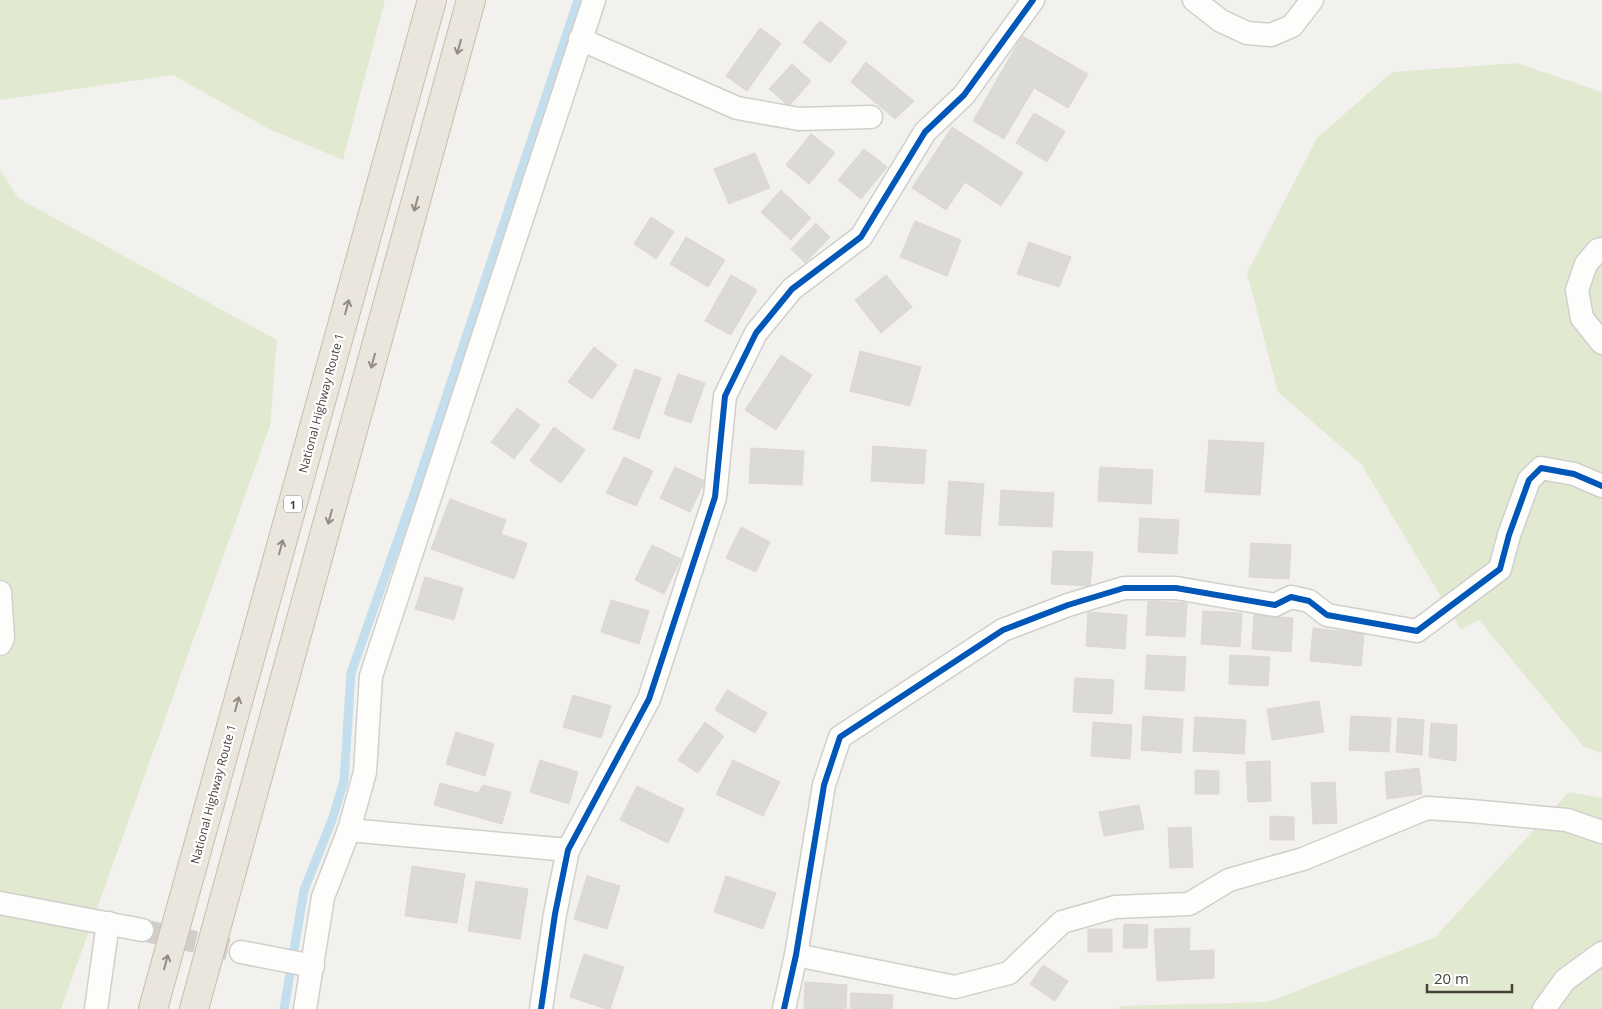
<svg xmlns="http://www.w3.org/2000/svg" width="1602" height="1009" font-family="'Open Sans',sans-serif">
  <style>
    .green { fill: #e1ead1 }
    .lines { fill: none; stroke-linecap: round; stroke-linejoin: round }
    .stream { stroke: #c3deec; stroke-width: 9 }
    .building { fill: #dcdad6; stroke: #dbd8d4 }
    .street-tunnel { stroke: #d1ceca; stroke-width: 22; stroke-dasharray: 22 11; stroke-linecap: butt }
    .street-casing { stroke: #d1cfcc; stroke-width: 25 }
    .highway-casing { stroke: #c8bcab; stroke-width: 30 }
    .street { stroke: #fdfdfc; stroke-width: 22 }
    .highway { stroke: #ebe6dd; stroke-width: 28 }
    .cycleway-casing { stroke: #fff; stroke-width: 9 }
    .cycleway { stroke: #0057b8; stroke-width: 6 }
    .oneway { stroke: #928c83 }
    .labels { text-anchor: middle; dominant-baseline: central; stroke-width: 4.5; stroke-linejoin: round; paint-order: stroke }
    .shield { fill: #fff; stroke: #807b75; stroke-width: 1 }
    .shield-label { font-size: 11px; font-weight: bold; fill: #49423a }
    .street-label { font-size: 12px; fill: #49423a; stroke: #fff }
  </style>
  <rect width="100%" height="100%" fill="#f3f1ee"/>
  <g class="green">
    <polygon points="0,0 385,0 343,160 269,129 173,75 0,100"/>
    <polygon points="1517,63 1602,92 1602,753 1584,747 1479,620 1461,630 1361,464 1278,392 1247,273 1317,138 1392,72"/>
    <polygon points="0,170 18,198 277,340 270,426 61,1009 0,1009"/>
    <polygon points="1569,792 1602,798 1602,1009 1118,1009 1120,1006 1268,1002 1435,937"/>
  </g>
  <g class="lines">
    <polyline class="stream" points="284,1009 304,890 332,820 344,781 351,673 413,497 578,0"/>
  </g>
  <g class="building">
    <polygon points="820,21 847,42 830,63 803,42"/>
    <polygon points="760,28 781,43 747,91 726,76"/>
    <polygon points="1022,36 1088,74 1068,108 1034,88 1004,139 973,121"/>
    <polygon points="866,62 914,101 895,119 851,82"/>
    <polygon points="792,64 811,81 789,106 769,89"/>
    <polygon points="1034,113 1065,131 1047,162 1016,143"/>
    <polygon points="952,127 1023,173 1001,206 965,182 946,210 912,188"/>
    <polygon points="811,134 835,153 809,184 786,165"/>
    <polygon points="864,149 887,167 861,199 838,180"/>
    <polygon points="755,153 770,188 729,204 714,169"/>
    <polygon points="781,190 811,218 791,240 761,212"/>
    <polygon points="651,217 674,232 656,259 634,244"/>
    <polygon points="915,221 961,240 947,276 900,257"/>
    <polygon points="816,223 830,237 805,263 791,249"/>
    <polygon points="686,237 725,260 708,287 670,264"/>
    <polygon points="1029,242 1071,257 1059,287 1017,274"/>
    <polygon points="731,275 757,290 731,335 705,321"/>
    <polygon points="886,275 912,307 881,333 855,300"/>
    <polygon points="594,347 617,365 592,399 568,382"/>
    <polygon points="860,351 921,367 910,406 850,391"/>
    <polygon points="781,355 812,375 776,430 745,410"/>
    <polygon points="635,369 661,378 639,439 613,429"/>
    <polygon points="678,374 705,383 691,423 664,414"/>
    <polygon points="517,408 540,425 514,459 491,442"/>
    <polygon points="554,427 585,450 561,483 530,461"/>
    <polygon points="1209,440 1264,443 1260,495 1205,492"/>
    <polygon points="873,446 926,450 924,484 871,481"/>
    <polygon points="751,448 804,451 802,485 749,483"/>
    <polygon points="624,457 653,471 636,506 606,493"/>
    <polygon points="675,467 705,481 690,512 660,498"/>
    <polygon points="1100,467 1153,470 1151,504 1098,501"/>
    <polygon points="949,481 984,484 980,536 945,534"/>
    <polygon points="1001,490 1054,493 1052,527 999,525"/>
    <polygon points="450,499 506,520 501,534 527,543 514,579 431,549"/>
    <polygon points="1140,518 1179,520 1177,554 1138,552"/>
    <polygon points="741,527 770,542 756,572 726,558"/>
    <polygon points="1251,543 1291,545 1289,579 1249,577"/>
    <polygon points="652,545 681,559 664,594 635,580"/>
    <polygon points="1053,551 1093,552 1090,586 1051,584"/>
    <polygon points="425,577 463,588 454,620 415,609"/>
    <polygon points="611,600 649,611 639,644 601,632"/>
    <polygon points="1148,601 1187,603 1185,637 1146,635"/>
    <polygon points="1203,611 1242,613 1240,647 1201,644"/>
    <polygon points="1088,612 1127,615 1125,649 1086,646"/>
    <polygon points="1254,615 1293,618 1291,652 1252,649"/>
    <polygon points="1313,628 1364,634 1361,666 1310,661"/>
    <polygon points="1147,655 1186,657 1184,691 1145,689"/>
    <polygon points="1230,655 1270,657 1268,686 1229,684"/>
    <polygon points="1075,678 1114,680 1112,714 1073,712"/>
    <polygon points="727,690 767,713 755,733 715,710"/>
    <polygon points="573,695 611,706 601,738 563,727"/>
    <polygon points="1319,701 1324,732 1272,740 1267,709"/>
    <polygon points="1143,716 1183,719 1181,753 1141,750"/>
    <polygon points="1351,716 1391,718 1389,752 1349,750"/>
    <polygon points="1195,717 1246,720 1244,754 1193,751"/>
    <polygon points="1398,718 1424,720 1422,755 1396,752"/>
    <polygon points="705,722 724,736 698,773 678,760"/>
    <polygon points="1093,722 1132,725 1130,759 1091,756"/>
    <polygon points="1431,723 1457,725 1456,761 1429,757"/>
    <polygon points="456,732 494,744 485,776 446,764"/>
    <polygon points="540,760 578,772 569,804 530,792"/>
    <polygon points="733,760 780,782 763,816 716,794"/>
    <polygon points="1270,761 1271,801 1248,802 1246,762"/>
    <polygon points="1419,768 1422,794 1387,799 1385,772"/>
    <polygon points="1195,770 1219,771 1219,794 1195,794"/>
    <polygon points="1335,782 1337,823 1313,824 1311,783"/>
    <polygon points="440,783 478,793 483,785 511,792 502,824 434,805"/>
    <polygon points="637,786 684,809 668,843 620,820"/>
    <polygon points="1139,805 1144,829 1104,836 1099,812"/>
    <polygon points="1270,816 1294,817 1294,840 1270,840"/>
    <polygon points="1191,827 1193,867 1170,868 1168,828"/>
    <polygon points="412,866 465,874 457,923 405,916"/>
    <polygon points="587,876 620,886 607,929 574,919"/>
    <polygon points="726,876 776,893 763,929 714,912"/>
    <polygon points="476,881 528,889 520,939 468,931"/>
    <polygon points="1124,924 1148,925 1147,948 1123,948"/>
    <polygon points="1190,928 1189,951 1214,950 1214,978 1157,981 1154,929"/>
    <rect x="1088" y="929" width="24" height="23"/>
    <polygon points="584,954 624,967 610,1009 606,1009 570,997"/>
    <polygon points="1043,965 1068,981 1055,1001 1030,984"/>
    <polygon points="805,982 847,985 846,1009 804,1009"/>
    <polygon points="851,993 893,995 892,1009 850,1009"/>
  </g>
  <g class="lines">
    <polyline class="street-tunnel" points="142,930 241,952"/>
    <g class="street-casing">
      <g id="street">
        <polyline points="1194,0 1221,21 1247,33 1271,35 1292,26 1312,0"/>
        <polyline points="580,39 737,108 799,119 871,117"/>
        <polyline points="1602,249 1598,250 1586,264 1577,290 1582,318 1602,343"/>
        <polyline points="0,592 3,638 0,644"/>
        <polyline points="349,830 568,850"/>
        <polyline points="0,903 142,930"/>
        <polyline points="241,952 313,966"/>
        <polyline points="796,955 955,987 1009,973 1062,922 1115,907 1189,904 1229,880 1303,859 1427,808 1471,811 1567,820 1602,832"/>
        <polyline points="96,1009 108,923"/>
        <polyline points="305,1009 323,897 349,830 365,772 371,676 594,0"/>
        <polyline points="541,1009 555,914 568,850 649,699 715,497 725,396 756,333 792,289 861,237 925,132 964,95 1033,0"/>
        <polyline points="784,1009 796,955 824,785 840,737 1003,630 1068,605 1124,588 1176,588 1275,605 1291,597 1309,601 1327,615 1417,631 1500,569 1509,535 1529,480 1541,468 1574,474 1602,486"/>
        <polyline points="1544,1009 1565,980 1602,953"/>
      </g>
    </g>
    <g class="highway-casing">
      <g id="highway">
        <polyline points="153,1009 432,0"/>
        <polyline points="194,1009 471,0"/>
      </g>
    </g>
    <use href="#street" class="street"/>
    <use href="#highway" class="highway"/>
    <g class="cycleway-casing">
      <g id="cycleway">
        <polyline points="541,1009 555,914 568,850 649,699 715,497 725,396 756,333 792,289 861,237 925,132 964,95 1033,0"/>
        <polyline points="784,1009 796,955 824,785 840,737 1003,630 1068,605 1124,588 1176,588 1275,605 1291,597 1309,601 1327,615 1417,631 1500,569 1509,535 1529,480 1541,468 1574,474 1602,486"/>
      </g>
    </g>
    <use href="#cycleway" class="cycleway"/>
  </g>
  <defs><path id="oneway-shaft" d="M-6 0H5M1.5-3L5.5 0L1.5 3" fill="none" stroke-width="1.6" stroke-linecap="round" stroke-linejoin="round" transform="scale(1.25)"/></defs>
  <g class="oneway">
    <use href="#oneway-shaft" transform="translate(459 47) rotate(105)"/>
    <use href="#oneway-shaft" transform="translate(416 204) rotate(105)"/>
    <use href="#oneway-shaft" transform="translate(347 307) rotate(-75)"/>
    <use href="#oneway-shaft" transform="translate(373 361) rotate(105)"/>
    <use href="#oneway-shaft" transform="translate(330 517) rotate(105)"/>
    <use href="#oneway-shaft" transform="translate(281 547) rotate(-75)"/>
    <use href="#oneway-shaft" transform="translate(237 704) rotate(-75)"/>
    <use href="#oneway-shaft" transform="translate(166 962) rotate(-75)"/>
  </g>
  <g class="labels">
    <rect class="shield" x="284" y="495.5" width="18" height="17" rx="4"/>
    <g class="shield-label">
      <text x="293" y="504">1</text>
    </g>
    <g class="street-label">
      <text transform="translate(321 403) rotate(-75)">National Highway Route 1</text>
      <text transform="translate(213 794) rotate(-75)">National Highway Route 1</text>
    </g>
  </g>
  <path d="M1427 984v8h85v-8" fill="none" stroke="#49423a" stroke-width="2.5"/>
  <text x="1434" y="984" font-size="15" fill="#49423a" stroke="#ffffff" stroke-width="4" paint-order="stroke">20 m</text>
</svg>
